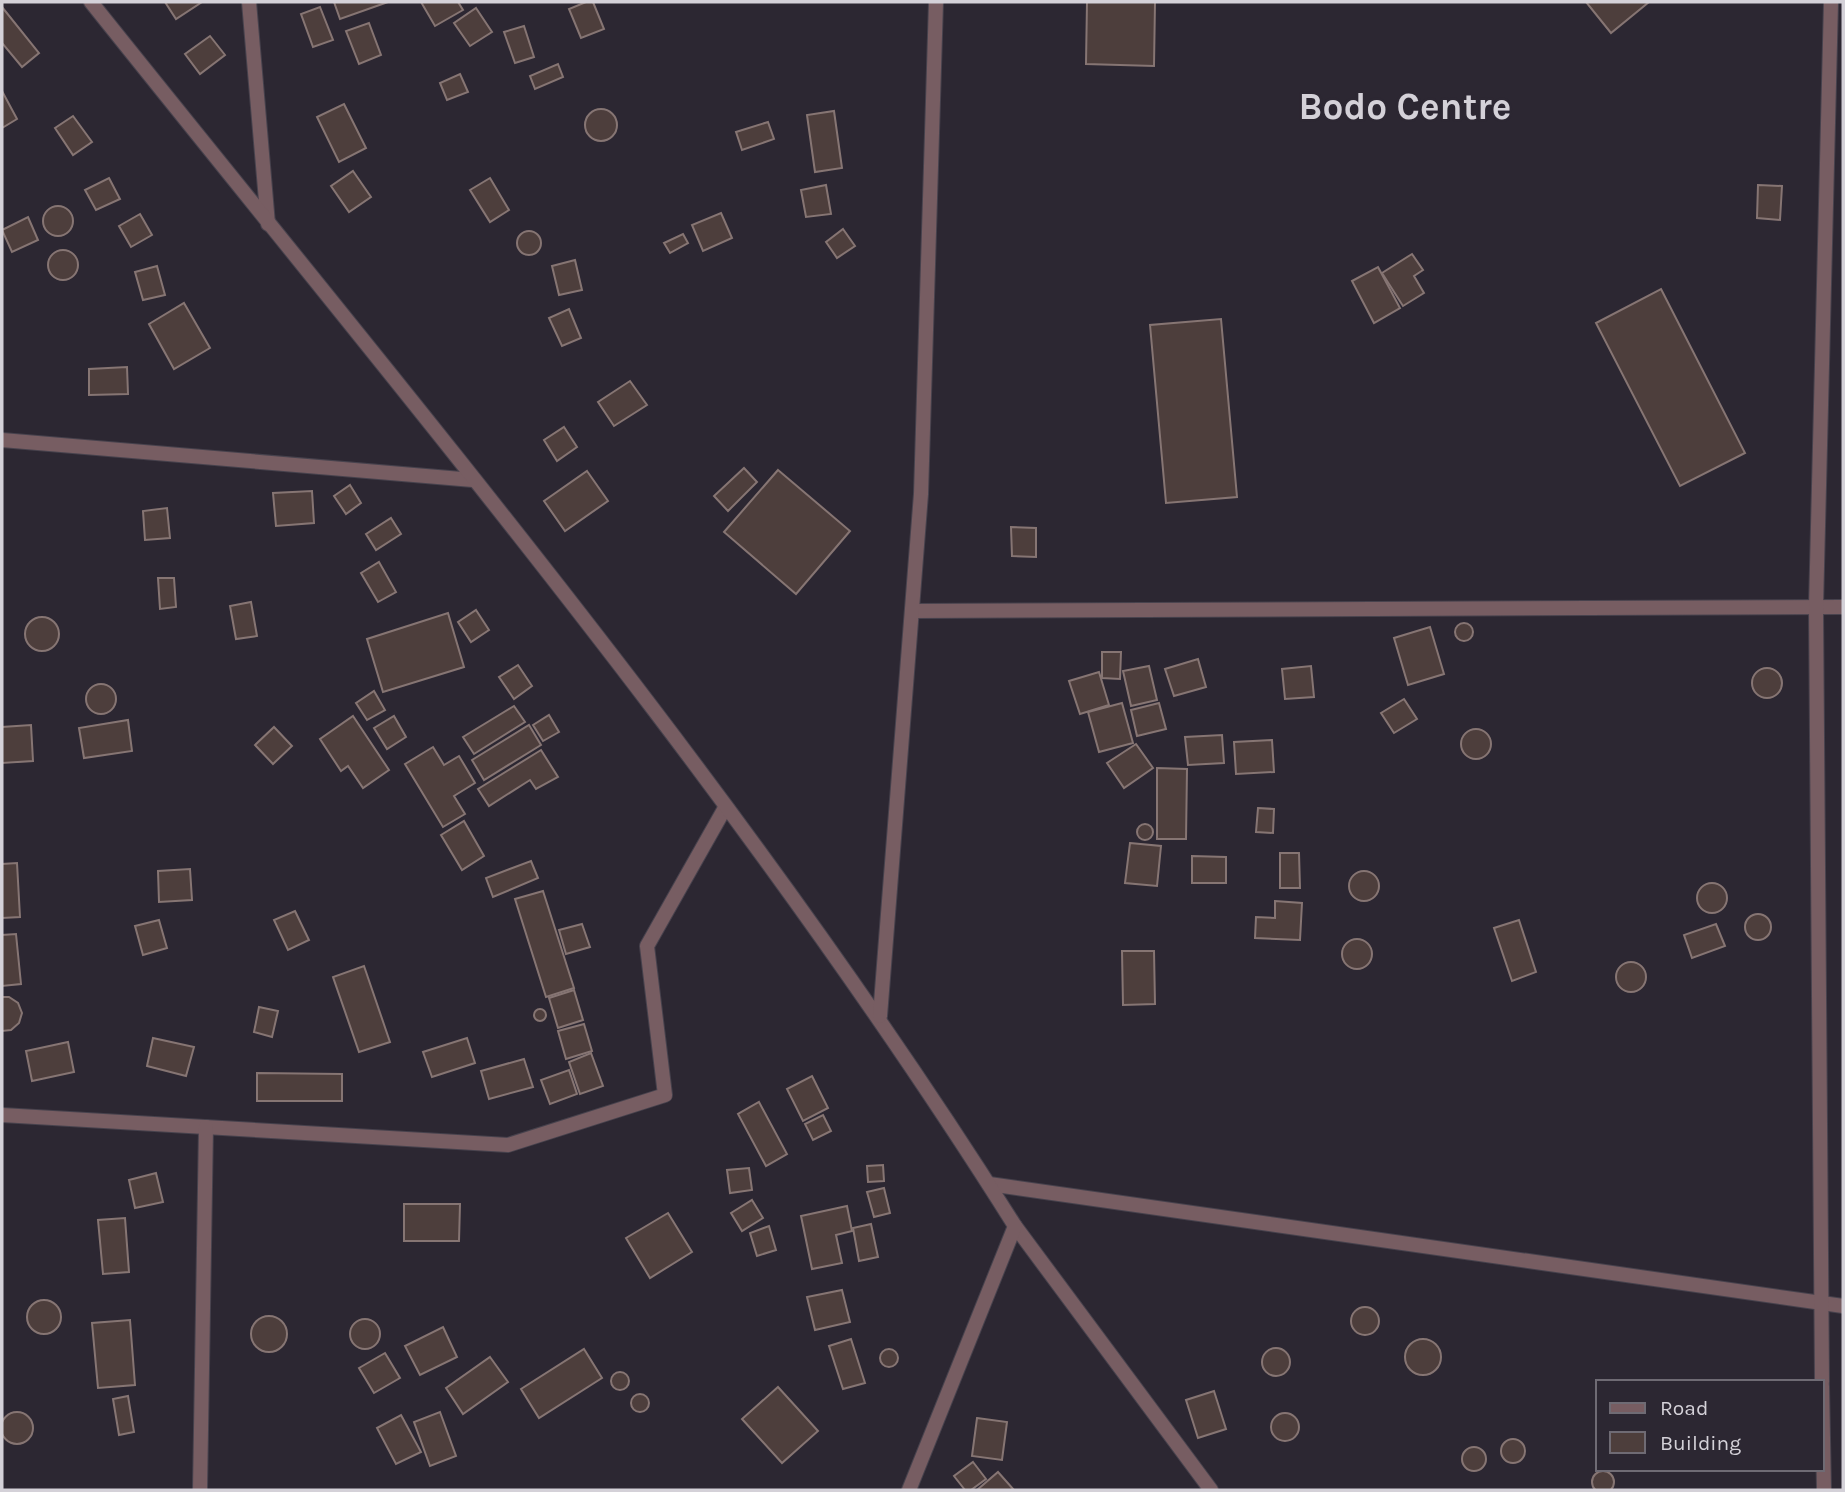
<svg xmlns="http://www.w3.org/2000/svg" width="1845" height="1492" font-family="Karla,sans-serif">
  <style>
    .building { fill: #4d3e3c; stroke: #867573; stroke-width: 2 }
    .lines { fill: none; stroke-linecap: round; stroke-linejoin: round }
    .minor-casing { stroke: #47424d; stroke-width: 16 }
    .tertiary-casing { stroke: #47424d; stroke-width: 16 }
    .minor { stroke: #775d62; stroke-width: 14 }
    .tertiary { stroke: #775d62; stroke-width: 14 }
    .labels { text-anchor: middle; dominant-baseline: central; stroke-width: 5; stroke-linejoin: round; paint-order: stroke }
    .town-label { font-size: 37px; font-weight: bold; fill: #d4d1d8; stroke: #2c2732 }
  </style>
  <rect width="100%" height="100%" fill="#2c2732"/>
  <g class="building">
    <polygon points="165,2 202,2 176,19"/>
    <polygon points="334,2 388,2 340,19"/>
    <polygon points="421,2 458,2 463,10 435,26"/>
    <polygon points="586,2 593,2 604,29 581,38 569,9"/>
    <polygon points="1087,2 1155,2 1154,66 1086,64"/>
    <polygon points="1586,2 1649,2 1611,33"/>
    <polygon points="2,7 39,53 22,67 2,43"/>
    <polygon points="320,7 333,40 313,47 301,14"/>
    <polygon points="476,8 492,32 470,46 454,23"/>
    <polygon points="369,23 381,55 359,64 346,31"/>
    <polygon points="524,26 534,57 515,63 504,32"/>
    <polygon points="210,36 225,55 200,74 185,54"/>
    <polygon points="558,64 563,77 535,89 530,76"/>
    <polygon points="460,74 468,92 447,100 440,83"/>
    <polygon points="2,91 17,119 2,128"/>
    <polygon points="344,104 366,148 339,162 317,117"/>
    <circle cx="601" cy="125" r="16"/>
    <polygon points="834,111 842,168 815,172 807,115"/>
    <polygon points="73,116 92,142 73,155 55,128"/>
    <polygon points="768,122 774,139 742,150 736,132"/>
    <polygon points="353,171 371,197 349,212 331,186"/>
    <polygon points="109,178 120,199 96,210 85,190"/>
    <polygon points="490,178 509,210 490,222 470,190"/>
    <polygon points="826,185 831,214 806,217 801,190"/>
    <polygon points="1758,185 1782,186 1780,220 1757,218"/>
    <circle cx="58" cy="221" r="15"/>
    <polygon points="721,213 732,238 703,251 692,225"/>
    <polygon points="140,214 152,235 131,247 119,226"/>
    <polygon points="28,217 38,240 12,252 2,230"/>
    <polygon points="843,229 855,246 837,258 826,242"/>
    <circle cx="529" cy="243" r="12"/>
    <polygon points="683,234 688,243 670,253 664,243"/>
    <circle cx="63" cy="265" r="15"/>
    <polygon points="1412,254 1423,270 1414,276 1424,293 1403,306 1382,273"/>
    <polygon points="575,260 582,290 559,295 552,266"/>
    <polygon points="157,266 165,295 143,300 135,272"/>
    <polygon points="1378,267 1400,308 1374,323 1352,281"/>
    <polygon points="1661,289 1745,453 1680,486 1596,323"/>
    <polygon points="184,303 210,348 174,369 149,324"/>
    <polygon points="569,309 581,338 562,346 549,318"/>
    <polygon points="1221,319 1237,497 1166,503 1150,325"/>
    <polygon points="127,367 128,394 89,395 89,369"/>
    <polygon points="630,381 647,405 614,426 598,402"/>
    <polygon points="564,427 577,447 557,461 544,440"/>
    <polygon points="744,468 757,482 728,511 714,496"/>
    <polygon points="778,470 850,531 796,594 724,532"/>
    <polygon points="587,471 608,501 565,531 544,501"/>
    <polygon points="350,485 361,503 346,514 334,496"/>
    <polygon points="312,491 314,523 276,526 273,493"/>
    <polygon points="167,508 170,538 145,540 143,511"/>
    <polygon points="391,518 401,534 376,550 366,534"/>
    <polygon points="1011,527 1036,528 1036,557 1012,556"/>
    <polygon points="379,562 396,592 378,602 361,573"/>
    <polygon points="158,578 174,578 176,607 160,609"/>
    <polygon points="251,602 257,636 236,639 230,606"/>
    <polygon points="476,610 489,630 471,642 458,622"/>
    <polygon points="448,613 464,667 383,692 367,639"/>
    <circle cx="42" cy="634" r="17"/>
    <circle cx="1464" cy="632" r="9"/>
    <polygon points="1430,627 1444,674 1408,685 1394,638"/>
    <polygon points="1102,652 1121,652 1120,679 1102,678"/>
    <polygon points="1198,659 1206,687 1174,696 1165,669"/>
    <polygon points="518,665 532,686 514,699 499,677"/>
    <polygon points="1149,666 1157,700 1131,706 1123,671"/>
    <polygon points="1311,666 1314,697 1285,699 1282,669"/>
    <circle cx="1767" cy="683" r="15"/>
    <polygon points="1099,672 1109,705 1080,714 1069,681"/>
    <circle cx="101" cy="699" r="15"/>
    <polygon points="374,691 385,710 367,720 356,703"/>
    <polygon points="1404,699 1417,719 1394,733 1381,713"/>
    <polygon points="1122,703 1133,743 1099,752 1088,712"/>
    <polygon points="1159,703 1166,729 1137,736 1131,710"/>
    <polygon points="514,706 525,722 474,754 463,737"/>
    <polygon points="549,715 559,732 543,741 533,725"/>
    <polygon points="353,716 389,770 363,788 348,766 341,771 320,739"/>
    <polygon points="394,716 406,737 387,749 374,728"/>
    <polygon points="128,720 132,751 84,758 79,728"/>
    <polygon points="31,725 33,761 2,763 2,727"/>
    <polygon points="529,725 541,745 484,780 472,760"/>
    <polygon points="274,727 292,746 273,764 255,745"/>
    <circle cx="1476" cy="744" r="15"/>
    <polygon points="1222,735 1224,763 1188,765 1185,737"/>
    <polygon points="1272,740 1274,772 1236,774 1234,742"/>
    <polygon points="1136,744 1153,768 1124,788 1107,763"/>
    <polygon points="433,747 444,765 459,756 475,783 454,796 465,814 443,827 405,764"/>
    <polygon points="541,750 558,777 536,789 530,780 489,806 478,789"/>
    <polygon points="1157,768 1187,769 1186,839 1157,839"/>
    <polygon points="1258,808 1274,809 1273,833 1256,832"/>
    <polygon points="464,821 484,856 462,870 441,835"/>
    <circle cx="1145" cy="832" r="8"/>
    <polygon points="1130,843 1161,846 1157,886 1125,883"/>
    <polygon points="1280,853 1299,853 1300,888 1280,888"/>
    <polygon points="1192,856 1226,857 1226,883 1192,883"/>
    <polygon points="531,861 538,878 493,897 486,878"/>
    <polygon points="17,863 20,917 2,918 2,864"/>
    <polygon points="190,869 192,900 159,902 158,871"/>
    <circle cx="1364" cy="886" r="15"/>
    <circle cx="1712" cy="898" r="15"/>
    <polygon points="543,891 574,988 546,997 515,899"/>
    <polygon points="1275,901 1302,903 1300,940 1255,938 1256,917 1275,918"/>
    <polygon points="295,911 309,940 288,950 274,920"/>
    <circle cx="1758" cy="927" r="13"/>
    <polygon points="159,920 167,948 143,955 135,926"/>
    <polygon points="1519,920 1536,972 1512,981 1494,928"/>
    <polygon points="582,924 590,947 566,954 559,930"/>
    <polygon points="1716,924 1725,946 1692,958 1684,935"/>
    <polygon points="16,934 21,984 2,986 2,935"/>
    <circle cx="1357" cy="954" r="15"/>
    <polygon points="1122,951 1154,951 1155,1004 1123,1005"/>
    <circle cx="1631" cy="977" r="15"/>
    <polygon points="364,966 390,1042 359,1052 333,977"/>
    <polygon points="574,990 583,1020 558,1028 549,998"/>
    <polygon points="2,997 9,997 18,1003 22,1013 19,1023 11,1030 2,1031"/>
    <polygon points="259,1007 278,1011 272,1037 254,1032"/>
    <circle cx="540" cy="1015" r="6"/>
    <polygon points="584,1024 592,1051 566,1059 558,1031"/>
    <polygon points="153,1038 194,1047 186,1076 147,1066"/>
    <polygon points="467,1038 475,1063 432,1077 423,1052"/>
    <polygon points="68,1042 74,1072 32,1081 26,1051"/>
    <polygon points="591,1053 603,1086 580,1094 569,1062"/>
    <polygon points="524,1059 533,1087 489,1099 481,1071"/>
    <polygon points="569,1070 577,1094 550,1104 541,1080"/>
    <polygon points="257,1073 342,1074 342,1101 257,1101"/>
    <polygon points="812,1076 828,1108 803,1121 787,1089"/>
    <polygon points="759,1102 787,1154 766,1166 738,1114"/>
    <polygon points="823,1115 831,1131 813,1140 805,1124"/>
    <polygon points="883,1165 884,1181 868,1182 867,1166"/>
    <polygon points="749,1168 752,1190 730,1193 727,1170"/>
    <polygon points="156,1173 163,1202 135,1208 129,1180"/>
    <polygon points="884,1188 890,1213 874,1217 867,1192"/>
    <polygon points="752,1200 763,1218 742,1231 731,1213"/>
    <polygon points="404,1204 460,1204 459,1241 404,1241"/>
    <polygon points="847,1206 852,1231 836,1235 842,1263 812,1269 801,1216"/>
    <polygon points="668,1213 692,1252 650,1278 626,1238"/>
    <polygon points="125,1218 129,1272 103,1274 98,1220"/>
    <polygon points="871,1224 878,1257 859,1261 853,1228"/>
    <polygon points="769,1226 776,1250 757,1256 750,1233"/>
    <polygon points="842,1290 850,1322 815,1330 807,1297"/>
    <circle cx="44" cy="1317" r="17"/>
    <circle cx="1365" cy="1321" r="14"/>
    <circle cx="269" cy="1334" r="18"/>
    <circle cx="365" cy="1334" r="15"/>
    <polygon points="130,1320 135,1385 98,1388 92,1323"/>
    <polygon points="443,1327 457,1357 420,1375 405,1346"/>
    <polygon points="851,1339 865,1383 843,1389 829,1346"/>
    <circle cx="1423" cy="1357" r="18"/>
    <circle cx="1276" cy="1362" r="14"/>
    <polygon points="584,1349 602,1378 539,1418 521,1389"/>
    <circle cx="889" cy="1358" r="9"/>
    <polygon points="385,1353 400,1378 374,1393 359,1368"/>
    <polygon points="490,1357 508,1382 463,1414 446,1388"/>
    <circle cx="620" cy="1381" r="9"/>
    <polygon points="778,1387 818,1431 782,1463 742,1419"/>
    <polygon points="1214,1391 1226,1429 1198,1438 1186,1400"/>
    <circle cx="640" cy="1403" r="9"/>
    <polygon points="128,1396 134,1432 119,1435 113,1399"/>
    <polygon points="440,1412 456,1456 430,1466 414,1422"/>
    <circle cx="17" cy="1428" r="16"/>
    <circle cx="1285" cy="1427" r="14"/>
    <polygon points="401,1415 421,1452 396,1464 377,1428"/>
    <polygon points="977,1418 1007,1422 1002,1460 972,1456"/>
    <circle cx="1513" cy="1451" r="12"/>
    <circle cx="1474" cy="1459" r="12"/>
    <polygon points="973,1462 986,1479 971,1490 965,1490 954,1476"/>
    <circle cx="1603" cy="1482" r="11"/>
    <polygon points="998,1472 1014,1490 977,1490"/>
  </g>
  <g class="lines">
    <g class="minor-casing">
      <g id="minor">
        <polyline points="249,2 268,224"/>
        <polyline points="2,440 473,480"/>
        <polyline points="912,611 1843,607"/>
        <polyline points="2,1115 508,1145 665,1095 647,946 725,808"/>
        <polyline points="989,1184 1843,1306"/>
        <polyline points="1015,1226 1211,1490"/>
        <polyline points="1822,1382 1816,607 1831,2"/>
        <polyline points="1822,1386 1824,1490"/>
        <polyline points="200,1490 206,1127"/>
      </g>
    </g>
    <g class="tertiary-casing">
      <g id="tertiary">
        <path d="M 91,2 C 409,400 744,795 1015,1226 L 909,1490"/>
        <polyline points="880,1016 921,494 936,2"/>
      </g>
    </g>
    <use href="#minor" class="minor"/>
    <use href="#tertiary" class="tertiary"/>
  </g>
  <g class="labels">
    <g class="town-label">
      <text x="1405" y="106">Bodo Centre</text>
    </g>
  </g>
  <rect width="1845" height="1492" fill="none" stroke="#d4d1d8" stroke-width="7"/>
  <rect x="1596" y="1380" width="228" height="91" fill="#2c2732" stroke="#6f6b74" stroke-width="2"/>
  <rect x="1610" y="1403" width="35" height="10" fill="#775d62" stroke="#6f6b74" stroke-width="2"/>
  <text x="1660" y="1415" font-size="21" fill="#d4d1d8">Road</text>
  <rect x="1610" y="1432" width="35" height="21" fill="#4d3e3c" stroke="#6f6b74" stroke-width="2"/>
  <text x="1660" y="1450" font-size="21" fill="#d4d1d8">Building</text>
</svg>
